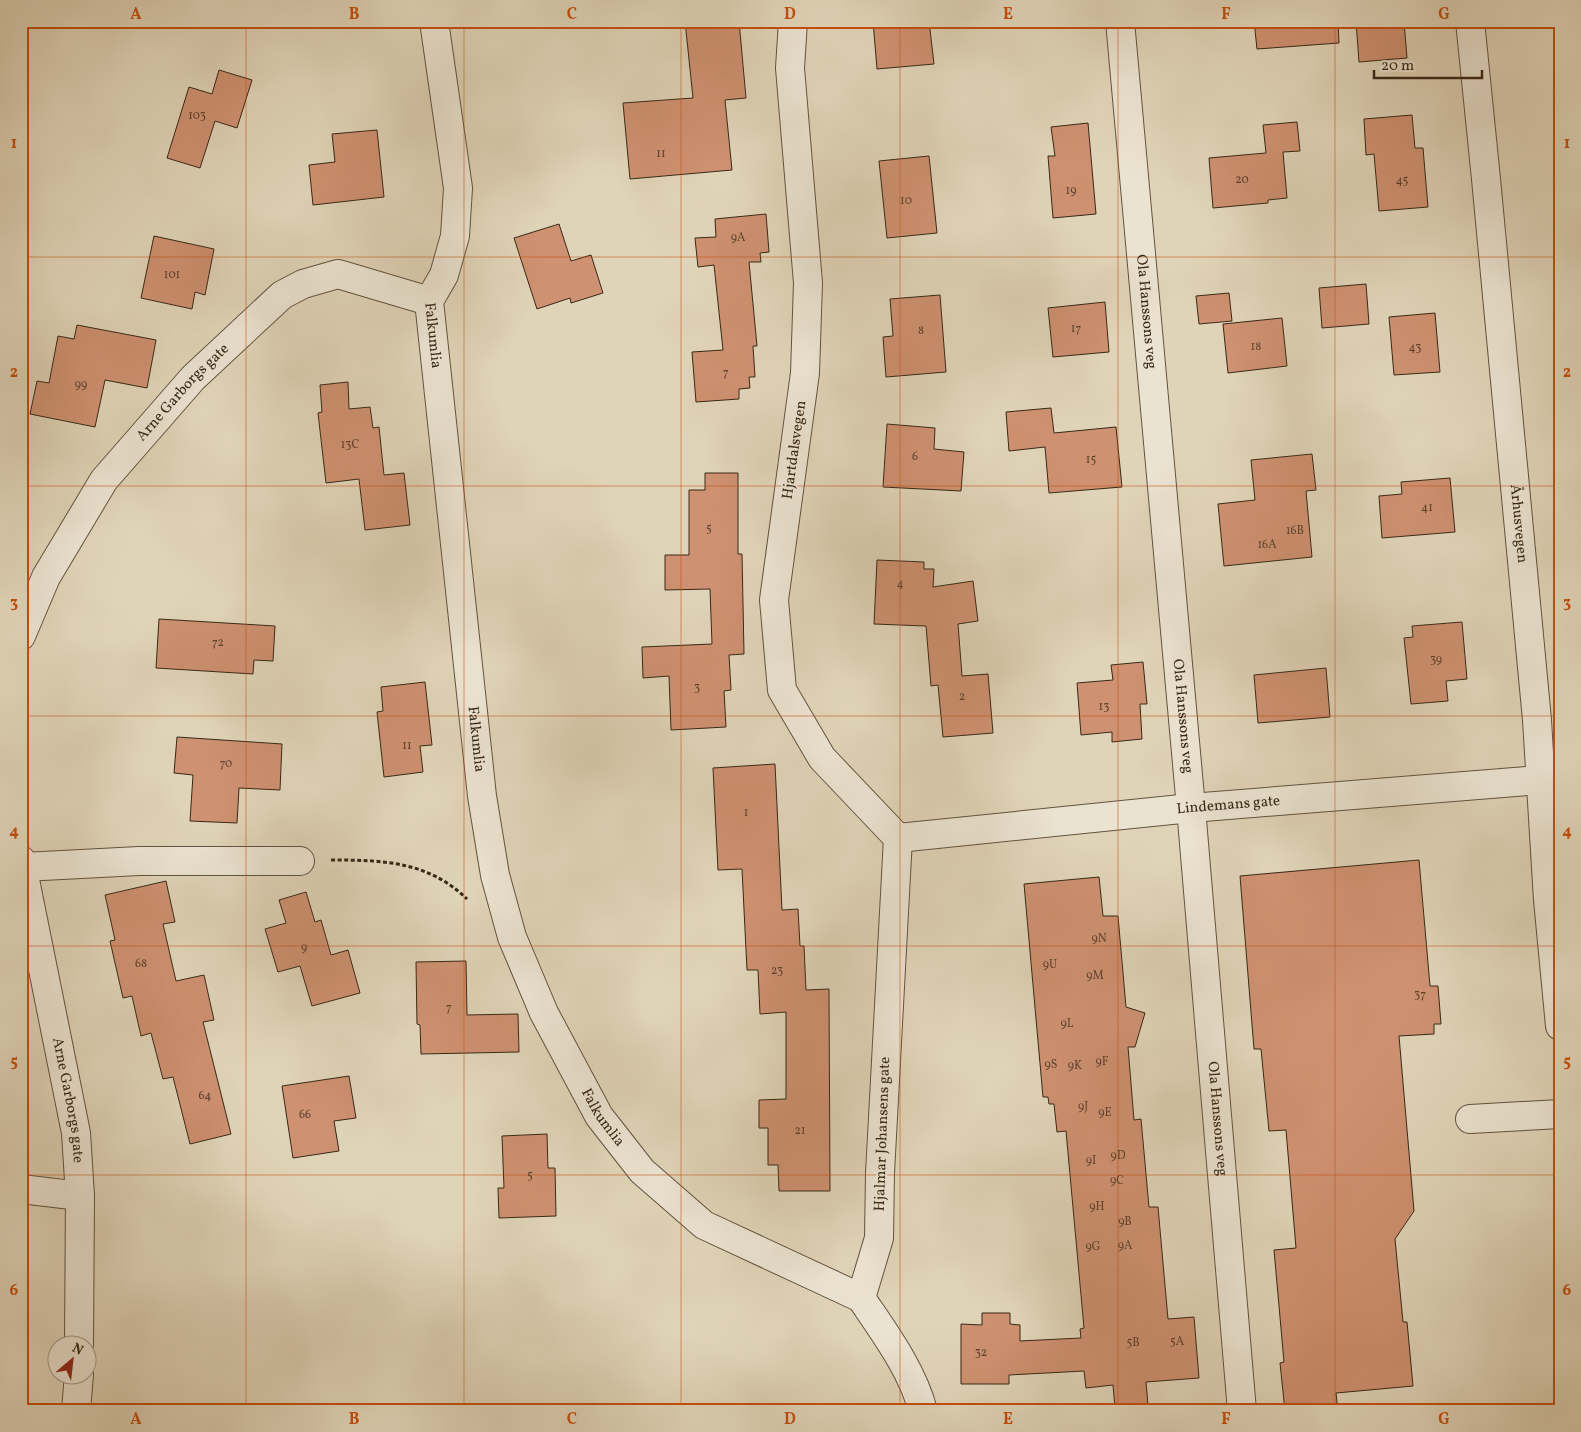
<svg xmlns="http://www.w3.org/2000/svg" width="1581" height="1432" font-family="Vollkorn,serif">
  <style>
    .building { fill: #ce9171; stroke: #382817 }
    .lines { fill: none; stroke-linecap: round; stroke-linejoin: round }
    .minor-casing { stroke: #62533f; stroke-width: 30 }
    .path { stroke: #382817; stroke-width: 3; stroke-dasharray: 4 2.5; stroke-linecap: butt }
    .minor { stroke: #ebe3d1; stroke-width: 28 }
    .grid { fill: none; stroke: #c54f0e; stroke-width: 1; stroke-opacity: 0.55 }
    .labels { text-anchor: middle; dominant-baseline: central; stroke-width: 4; stroke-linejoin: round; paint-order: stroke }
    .number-label { font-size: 12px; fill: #5e422e }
    .street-label { font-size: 15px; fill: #382817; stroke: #ebe3d1 }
    .neatline { fill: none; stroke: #c54f0e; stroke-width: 2 }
    .grid-label { font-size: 16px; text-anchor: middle; font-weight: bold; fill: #c54f0e }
  </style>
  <rect width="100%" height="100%" fill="#e0d4b8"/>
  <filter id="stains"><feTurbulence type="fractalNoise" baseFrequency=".004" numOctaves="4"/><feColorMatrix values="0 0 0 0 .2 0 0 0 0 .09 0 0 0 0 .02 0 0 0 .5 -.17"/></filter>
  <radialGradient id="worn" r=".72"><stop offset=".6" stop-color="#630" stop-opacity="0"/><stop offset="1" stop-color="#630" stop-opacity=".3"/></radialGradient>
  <g class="building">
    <polygon points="685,21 739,21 746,98 725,100 732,170 630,179 623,103 693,98"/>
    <polygon points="873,21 929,21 934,64 877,69"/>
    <polygon points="1254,21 1338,21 1339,43 1257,49"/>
    <polygon points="1356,21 1404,21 1407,58 1359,62"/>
    <polygon points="219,70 252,80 237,128 215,121 200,168 167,158 189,87 212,94"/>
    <polygon points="1412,115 1415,148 1423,148 1428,207 1379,211 1374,154 1366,155 1364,119"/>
    <polygon points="1297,122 1300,151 1283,152 1287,198 1268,200 1268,203 1213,208 1209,158 1266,153 1263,125"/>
    <polygon points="1088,123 1096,214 1053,218 1048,156 1055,156 1051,127"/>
    <polygon points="377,130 384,197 313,205 309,165 335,162 332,134"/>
    <polygon points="929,156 937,233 887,238 879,161"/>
    <polygon points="766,214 769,252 760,253 761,262 749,262 757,346 753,346 755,377 749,377 750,388 739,389 739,399 696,402 692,352 723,350 714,265 698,267 695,238 716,237 715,219"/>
    <polygon points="559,224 571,261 591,255 603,293 571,303 570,298 537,309 514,238"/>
    <polygon points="154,236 214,249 205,295 195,292 192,309 141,298"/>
    <polygon points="1366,284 1369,324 1322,328 1319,288"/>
    <polygon points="1229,293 1232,321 1199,324 1196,296"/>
    <polygon points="940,295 946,372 886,377 883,337 893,336 890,299"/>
    <polygon points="1105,302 1109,352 1053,357 1048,308"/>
    <polygon points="1435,313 1440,372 1394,375 1389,317"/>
    <polygon points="1282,318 1287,366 1228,373 1223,324"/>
    <polygon points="77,325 156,340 147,388 105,380 95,427 30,414 37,381 49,383 58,336 74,339"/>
    <polygon points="348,382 349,409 370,407 373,428 379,427 384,475 404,473 410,525 365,530 359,479 326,483 318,413 322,412 320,385"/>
    <polygon points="1051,408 1054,433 1116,427 1122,487 1049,493 1045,447 1009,451 1006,412"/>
    <polygon points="887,424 935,428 934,449 964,452 961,491 883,487"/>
    <polygon points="1312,454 1316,490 1306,491 1312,557 1224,566 1218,504 1255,500 1251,460"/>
    <polygon points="705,473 738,473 738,554 742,554 744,654 729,655 731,690 724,691 726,727 671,730 669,676 643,678 642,647 712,644 710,589 665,590 665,555 689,555 689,490 705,490"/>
    <polygon points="1450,478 1455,532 1382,538 1379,496 1402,494 1401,482"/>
    <polygon points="877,560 924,562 924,569 934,569 933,587 973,581 978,621 958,624 962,676 988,674 993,733 943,737 938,685 931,686 926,626 874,624"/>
    <polygon points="159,619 275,626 273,661 254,660 253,674 156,668"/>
    <polygon points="1462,622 1467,679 1446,681 1448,701 1411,704 1404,638 1413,637 1412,626"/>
    <polygon points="1143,662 1147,704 1140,704 1142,739 1112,742 1112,732 1081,735 1077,683 1113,680 1111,665"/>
    <polygon points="1326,668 1330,717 1258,723 1254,675"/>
    <polygon points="425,682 432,745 420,746 423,772 384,777 377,712 383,711 381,687"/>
    <polygon points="177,737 282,744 280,790 239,788 237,823 190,821 193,775 174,773"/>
    <polygon points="775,764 782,910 798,909 800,946 804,946 806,990 829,989 830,1191 779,1191 778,1165 768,1165 768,1128 759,1128 759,1100 786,1099 786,1012 760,1014 758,970 747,970 742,869 718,870 713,768"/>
    <polygon points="1419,860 1430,986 1438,986 1441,1024 1434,1024 1434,1034 1399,1036 1414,1211 1395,1239 1403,1322 1407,1322 1413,1386 1336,1393 1338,1411 1285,1411 1280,1363 1284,1362 1274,1250 1296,1248 1286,1130 1269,1131 1261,1049 1254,1049 1240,876"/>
    <polygon points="1099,877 1103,916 1118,916 1126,1007 1145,1013 1135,1047 1128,1047 1134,1120 1141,1119 1149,1207 1158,1207 1168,1319 1194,1317 1199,1378 1146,1382 1148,1405 1115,1408 1113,1385 1086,1388 1084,1371 1009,1375 1009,1384 961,1384 961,1324 982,1325 982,1313 1010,1313 1010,1324 1020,1325 1020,1341 1081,1338 1080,1329 1084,1328 1066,1131 1057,1132 1054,1104 1049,1104 1048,1097 1043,1097 1024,884"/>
    <polygon points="166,881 175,922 163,924 176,981 204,975 214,1020 203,1022 231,1134 190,1144 173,1077 163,1079 151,1033 141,1036 132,996 123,998 110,941 115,940 105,895"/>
    <polygon points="306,892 315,922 321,920 331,955 348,950 360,993 312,1006 300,966 278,972 265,929 286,923 279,900"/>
    <polygon points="466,961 467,1015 518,1014 519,1052 421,1054 420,1025 417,1024 416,962"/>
    <polygon points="349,1076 356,1118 334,1121 339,1151 293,1158 282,1086"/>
    <polygon points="547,1134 548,1168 555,1168 556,1216 499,1218 498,1188 504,1188 502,1136"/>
  </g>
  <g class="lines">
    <g class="minor-casing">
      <g id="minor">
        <path id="s1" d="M 434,21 L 458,188 L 455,236 L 444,275 L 429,301 L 482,796 L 495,875 L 512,937 L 544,1013 L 599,1116 L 642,1171 L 704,1225 L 861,1298"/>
        <polyline points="793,21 790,68 808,283 805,373 774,600 782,690 822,758 898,838"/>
        <path id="s2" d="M 1120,21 L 1191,808 L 1242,1411"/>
        <path id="s3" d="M 1470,21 L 1486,179 L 1537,720 L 1548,900 L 1560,1026"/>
        <path id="s4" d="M 21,636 L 46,577 L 104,480 L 193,378 L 282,295 L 303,284 L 338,274 L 429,301"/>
        <path id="s5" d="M 898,838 L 1191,808 L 1540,780 L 1560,775"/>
        <path d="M 898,838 L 880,1173 L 879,1238 L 861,1298 C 884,1332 913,1371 923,1411"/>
        <path id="s6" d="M 21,860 L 76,1133 L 80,1196 L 79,1344"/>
        <polyline points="23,867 139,861 300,861"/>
        <polyline points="1470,1119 1560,1114"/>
        <polyline points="21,1189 80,1196"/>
        <polyline points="76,1411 79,1374"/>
      </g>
    </g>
    <path class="path" d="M 331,860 C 382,860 428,861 467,899"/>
    <use href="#minor" class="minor"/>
  </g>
  <path class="grid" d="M 246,21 L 246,1411M 464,21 L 464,1411M 681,21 L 681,1411M 900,21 L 900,1411M 1118,21 L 1118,1411M 1335,21 L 1335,1411M 21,257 L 1560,257M 21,486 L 1560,486M 21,716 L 1560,716M 21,946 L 1560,946M 21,1175 L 1560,1175"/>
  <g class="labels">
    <g class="number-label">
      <text x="197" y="116">103</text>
      <text x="661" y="154">11</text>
      <text x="1242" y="180">20</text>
      <text x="1402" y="181">45</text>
      <text x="1071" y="191">19</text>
      <text x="906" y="201">10</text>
      <text x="738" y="238">9A</text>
      <text x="172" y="275">101</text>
      <text x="1076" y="329">17</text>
      <text x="921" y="331">8</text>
      <text x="1256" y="347">18</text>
      <text x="1415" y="348">43</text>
      <text x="726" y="373">7</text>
      <text x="81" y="385">99</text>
      <text x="350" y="445">13C</text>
      <text x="915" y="457">6</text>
      <text x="1091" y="460">15</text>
      <text x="1427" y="508">41</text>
      <text x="709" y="529">5</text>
      <text x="1295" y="531">16B</text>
      <text x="1267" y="545">16A</text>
      <text x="900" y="584">4</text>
      <text x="218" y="643">72</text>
      <text x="1436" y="660">39</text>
      <text x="697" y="688">3</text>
      <text x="962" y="697">2</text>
      <text x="1104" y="707">13</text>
      <text x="407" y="746">11</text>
      <text x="226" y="764">70</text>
      <text x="746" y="813">1</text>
      <text x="1099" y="939">9N</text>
      <text x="304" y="948">9</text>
      <text x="141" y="964">68</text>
      <text x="1050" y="965">9U</text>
      <text x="777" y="971">23</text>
      <text x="1095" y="976">9M</text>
      <text x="1420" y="995">37</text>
      <text x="449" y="1008">7</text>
      <text x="1067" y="1024">9L</text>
      <text x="1102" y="1062">9F</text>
      <text x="1051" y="1065">9S</text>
      <text x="1075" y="1066">9K</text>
      <text x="205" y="1096">64</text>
      <text x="1083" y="1107">9J</text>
      <text x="1105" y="1113">9E</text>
      <text x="305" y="1115">66</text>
      <text x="800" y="1131">21</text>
      <text x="1118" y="1156">9D</text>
      <text x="1091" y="1161">9I</text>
      <text x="530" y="1176">5</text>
      <text x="1117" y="1181">9C</text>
      <text x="1097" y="1207">9H</text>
      <text x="1125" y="1222">9B</text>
      <text x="1125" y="1246">9A</text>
      <text x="1093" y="1247">9G</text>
      <text x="1177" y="1342">5A</text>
      <text x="1133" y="1343">5B</text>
      <text x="981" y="1353">32</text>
    </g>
    <g class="street-label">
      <text stroke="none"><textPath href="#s2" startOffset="292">Ola Hanssons veg</textPath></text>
      <text stroke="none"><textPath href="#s1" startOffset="322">Falkumlia</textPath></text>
      <text stroke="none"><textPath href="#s4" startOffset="295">Arne Garborgs gate</textPath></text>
      <text transform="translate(795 450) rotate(-82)">Hjartdalsvegen</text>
      <text stroke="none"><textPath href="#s3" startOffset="505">Århusvegen</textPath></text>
      <text stroke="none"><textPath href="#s2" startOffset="698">Ola Hanssons veg</textPath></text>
      <text stroke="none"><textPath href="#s1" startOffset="728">Falkumlia</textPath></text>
      <text stroke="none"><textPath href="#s5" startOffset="332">Lindemans gate</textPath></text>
      <text stroke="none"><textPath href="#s6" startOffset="245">Arne Garborgs gate</textPath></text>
      <text stroke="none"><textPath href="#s1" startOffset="1132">Falkumlia</textPath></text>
      <text stroke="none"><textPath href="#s2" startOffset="1102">Ola Hanssons veg</textPath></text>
      <text transform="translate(883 1134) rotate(-88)">Hjalmar Johansens gate</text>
    </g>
  </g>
  <rect width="1581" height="1432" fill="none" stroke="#e0d4b8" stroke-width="55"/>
  <g transform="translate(72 1360) rotate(28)"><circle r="24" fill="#ebe3d1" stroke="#a39887"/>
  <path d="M0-4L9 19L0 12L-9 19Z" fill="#8f2418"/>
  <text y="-8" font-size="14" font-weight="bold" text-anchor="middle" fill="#382817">N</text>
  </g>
  <path d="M1374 70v8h108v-8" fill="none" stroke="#382817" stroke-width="2.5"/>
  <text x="1381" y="70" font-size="15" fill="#382817" stroke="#ebe3d1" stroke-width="4" paint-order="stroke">20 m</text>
  <rect x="28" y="28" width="1526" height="1376" class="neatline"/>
  <g class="grid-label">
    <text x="136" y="19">A</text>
    <text x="354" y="19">B</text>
    <text x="572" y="19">C</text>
    <text x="790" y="19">D</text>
    <text x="1008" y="19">E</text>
    <text x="1226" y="19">F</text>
    <text x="1444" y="19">G</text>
    <text x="14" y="148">1</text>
    <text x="1567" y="148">1</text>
    <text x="14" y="377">2</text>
    <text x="1567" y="377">2</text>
    <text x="14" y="607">3</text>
    <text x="1567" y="607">3</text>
    <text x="14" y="836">4</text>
    <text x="1567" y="836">4</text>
    <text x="14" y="1066">5</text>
    <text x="1567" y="1066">5</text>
    <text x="14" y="1295">6</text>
    <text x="1567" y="1295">6</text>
    <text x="136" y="1424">A</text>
    <text x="354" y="1424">B</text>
    <text x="572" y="1424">C</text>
    <text x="790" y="1424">D</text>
    <text x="1008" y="1424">E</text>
    <text x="1226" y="1424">F</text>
    <text x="1444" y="1424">G</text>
  </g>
  <rect width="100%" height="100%" filter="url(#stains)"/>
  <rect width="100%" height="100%" fill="url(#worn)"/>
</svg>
